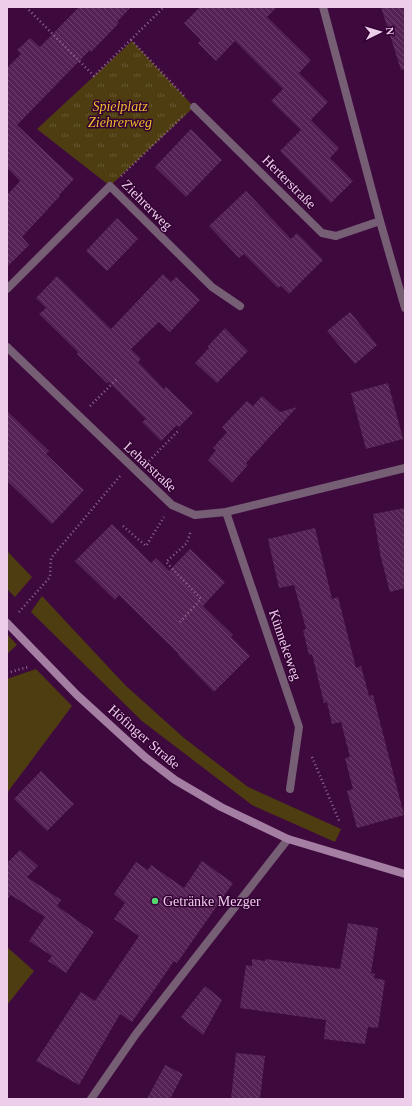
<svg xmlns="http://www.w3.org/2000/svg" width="412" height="1106" font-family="'Times New Roman',serif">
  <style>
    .green { fill: #4e3d10 }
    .park { fill: url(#park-tufts) }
    .building { fill: url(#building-back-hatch) }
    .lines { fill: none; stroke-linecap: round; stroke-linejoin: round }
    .path { stroke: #936992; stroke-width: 2.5; stroke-dasharray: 1 3; stroke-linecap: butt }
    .lane { stroke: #765e75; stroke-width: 8 }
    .street { stroke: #765e75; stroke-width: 8 }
    .secondary { stroke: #a57ea3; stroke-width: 8 }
    .poi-dot { fill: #55d671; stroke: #303; stroke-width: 1.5 }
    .labels { text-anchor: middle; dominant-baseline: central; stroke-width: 3; stroke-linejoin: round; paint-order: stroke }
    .park-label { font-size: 14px; font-style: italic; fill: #f0be2d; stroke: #303 }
    .street-label { font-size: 14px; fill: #eccdea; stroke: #303 }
    .poi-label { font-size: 14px; fill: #eccdea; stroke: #303; text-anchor: start }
  </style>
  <defs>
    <pattern id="park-tufts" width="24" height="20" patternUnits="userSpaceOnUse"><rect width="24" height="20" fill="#4e3d10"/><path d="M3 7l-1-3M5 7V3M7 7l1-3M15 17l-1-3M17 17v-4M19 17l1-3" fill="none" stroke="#685833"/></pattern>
    <pattern id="building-back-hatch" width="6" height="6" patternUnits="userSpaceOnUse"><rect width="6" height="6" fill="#562255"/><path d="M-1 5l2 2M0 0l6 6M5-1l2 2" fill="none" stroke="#6e416e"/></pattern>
  </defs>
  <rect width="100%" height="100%" fill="#3e0a3e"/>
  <g class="green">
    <polygon points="7,551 32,577 15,597 7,589"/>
    <polygon points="42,596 125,685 184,738 248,787 341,829 335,842 252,805 142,721 31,612"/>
    <polygon points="7,634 17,645 7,654"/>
    <polygon points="36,669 72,706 7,793 7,679"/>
    <polygon points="7,947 34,971 7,1005"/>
  </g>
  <polygon class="park" points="132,41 194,107 110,186 37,129"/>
  <g class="building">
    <polygon points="79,7 131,7 117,22 119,23 91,52 90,50 17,125 74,179 59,195 60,196 22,237 29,245 7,267 7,195 20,181 7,168 7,68 21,54 17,50 30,38 40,47"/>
    <polygon points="200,7 277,7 267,17 311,60 299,73 328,102 311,120 339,148 330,158 353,181 331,203 280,151 301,130 271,101 283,89 235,41 216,61 198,43 201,40 184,23"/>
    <polygon points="381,7 405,7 405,70 401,70"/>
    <polygon points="191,129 222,160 186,197 155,167"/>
    <polygon points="246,191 291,239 297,233 323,260 289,294 281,286 278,288 244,254 239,258 209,226"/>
    <polygon points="117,218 138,239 107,271 86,251"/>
    <polygon points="163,274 171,282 176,277 200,300 170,332 159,322 131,349 141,359 138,362 164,389 166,387 193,413 179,427 177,425 161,441 142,422 146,419 109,382 107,383 77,354 78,352 39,314 46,308 36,298 57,276 111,329"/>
    <polygon points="350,312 377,345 355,364 327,331"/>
    <polygon points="225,328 248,351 217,383 195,363 209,348 208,346"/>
    <polygon points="388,383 403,439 366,449 351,393"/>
    <polygon points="262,396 280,412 297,407 246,463 248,465 232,483 208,460 216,450 213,448 227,432 222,427 247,401 253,406"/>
    <polygon points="7,411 49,451 46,454 84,490 52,524 7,481"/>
    <polygon points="405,508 405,588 390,592 381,558 373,514"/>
    <polygon points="112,524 151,563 156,558 169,571 190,549 225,582 203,606 233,635 231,637 250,656 214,692 178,655 179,654 119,595 115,600 75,561"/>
    <polygon points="315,528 332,599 338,597 356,668 361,666 369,696 373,695 404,815 357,828 347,791 353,789 345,758 350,757 341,722 332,724 327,702 324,703 312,654 309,655 303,630 306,629 294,585 279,588 268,539"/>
    <polygon points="41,771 74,804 47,831 14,799"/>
    <polygon points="20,850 38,866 27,877 61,900 57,906 94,932 66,973 48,961 52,956 29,941 45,917 11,895 7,899 7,863"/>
    <polygon points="202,861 233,883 177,963 174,961 132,1022 120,1014 79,1085 36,1061 81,992 95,1001 139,936 114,919 125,903 114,894 136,862 148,870 151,865 184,888"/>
    <polygon points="348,923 378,928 371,973 375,974 374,978 385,980 378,1028 368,1027 365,1044 324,1039 326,1020 240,1008 246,965 252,966 252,959 265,961 265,959 340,969"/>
    <polygon points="205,986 222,1000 203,1035 181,1017"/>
    <polygon points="236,1053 265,1056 260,1099 231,1099"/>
    <polygon points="165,1065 183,1074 170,1099 147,1099"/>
  </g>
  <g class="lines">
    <g class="path">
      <polyline points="26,7 94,76 164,7"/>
      <polyline points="131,40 184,96"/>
      <polyline points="121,176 182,117"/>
      <polyline points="90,406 118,378"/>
      <polyline points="149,461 179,430"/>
      <polyline points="123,526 146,546 164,517"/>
      <polyline points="19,612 50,577 51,558 120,476"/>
      <polyline points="180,622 201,599 166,562 187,543 191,530"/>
      <polyline points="7,673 28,667"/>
      <polyline points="312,757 340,823"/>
    </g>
    <g class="lane">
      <polyline points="194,107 322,233 336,236 380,221"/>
      <polyline points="7,289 110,186 212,287 240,306"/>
      <polyline points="226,512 299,727 290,789"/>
    </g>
    <g class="street">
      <polyline points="323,7 380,221 405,308"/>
      <polyline points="7,347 172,505 195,515 226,512 405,468"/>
      <polyline points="91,1099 136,1034 288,839"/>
    </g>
    <polyline class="secondary" points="7,623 77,695 145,757 175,780 221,807 288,839 405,874"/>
  </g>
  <circle class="poi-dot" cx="155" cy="901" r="4"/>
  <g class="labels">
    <g class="park-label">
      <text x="120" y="106">Spielplatz<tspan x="120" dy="16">Ziehrerweg</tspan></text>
    </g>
    <g class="street-label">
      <text transform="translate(289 182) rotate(45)">Herterstraße</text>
      <text transform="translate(147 205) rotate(45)">Ziehrerweg</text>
      <text transform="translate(150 467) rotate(43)">Leharstraße</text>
      <text transform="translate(285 645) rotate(71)">Künnekeweg</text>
      <text transform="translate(144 737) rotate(41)">Höfinger Straße</text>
    </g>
    <g class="poi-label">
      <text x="163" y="901">Getränke Mezger</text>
    </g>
  </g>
  <rect width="412" height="1106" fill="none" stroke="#eccdea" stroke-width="16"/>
  <g transform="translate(380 32) rotate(85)" stroke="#330033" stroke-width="3" paint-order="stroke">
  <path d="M0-3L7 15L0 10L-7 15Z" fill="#eccdea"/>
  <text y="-6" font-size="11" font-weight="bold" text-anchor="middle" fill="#eccdea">N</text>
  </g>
</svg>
